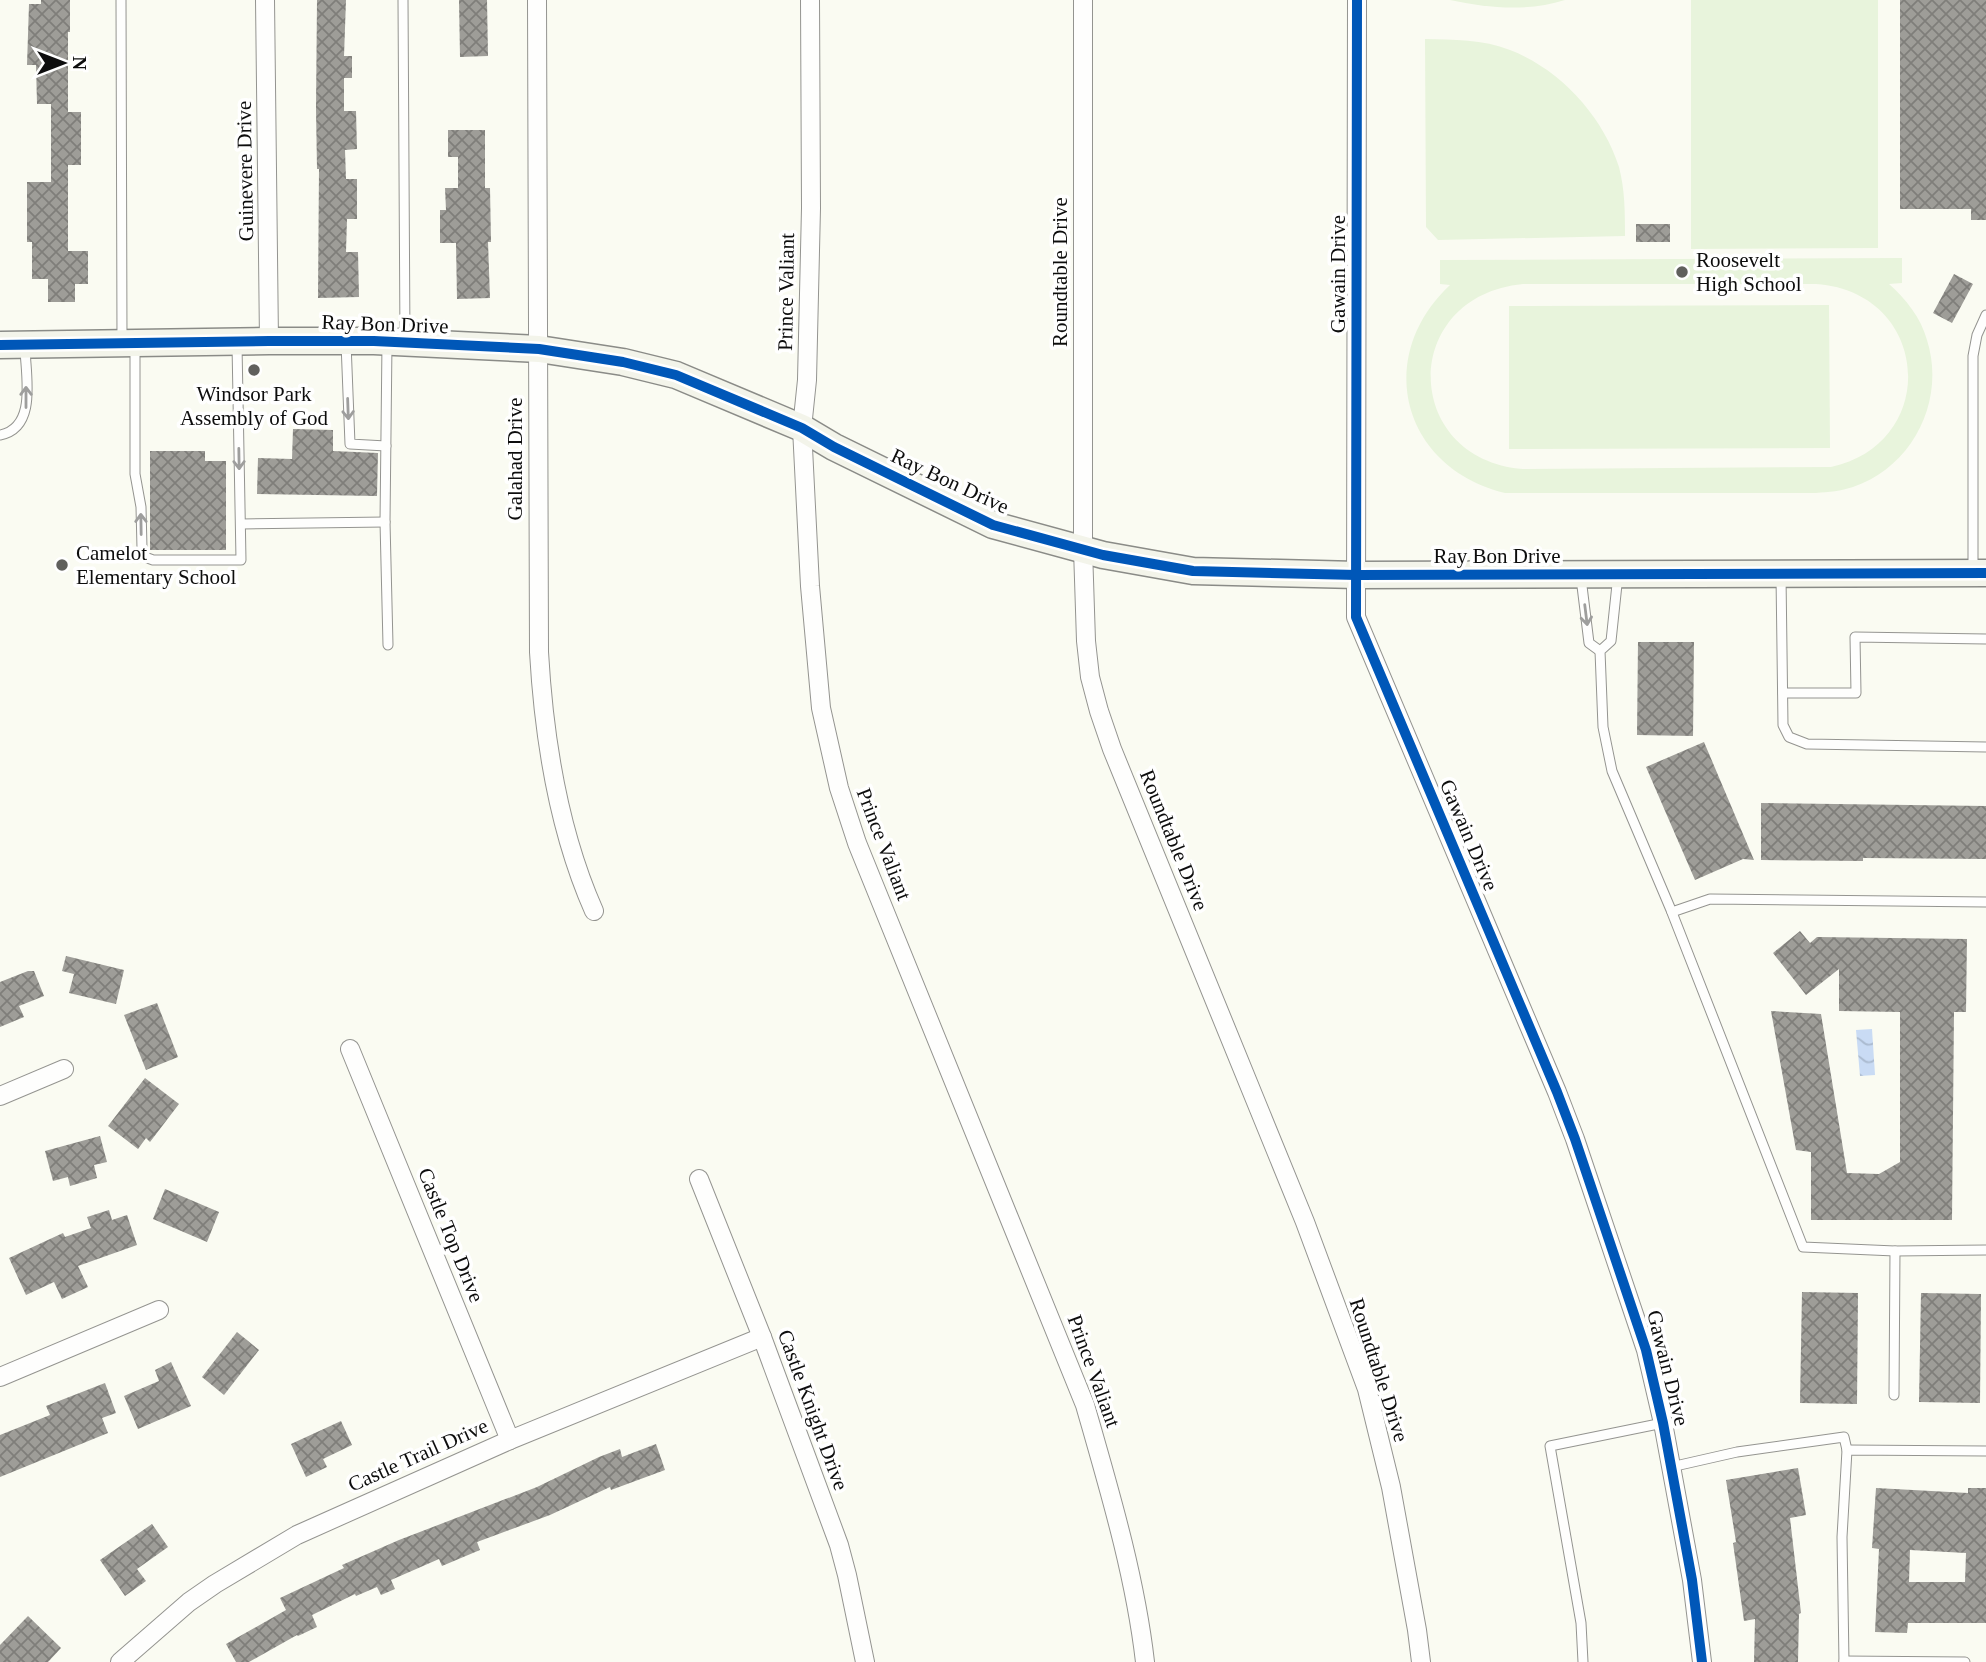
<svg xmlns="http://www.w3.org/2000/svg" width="1986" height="1662" font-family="Georgia,serif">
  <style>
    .pitch { fill: #e8f4dc; fill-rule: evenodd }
    .water { fill: url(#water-waves) }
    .building { fill: url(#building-cross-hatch); fill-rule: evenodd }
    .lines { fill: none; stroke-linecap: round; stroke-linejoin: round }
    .lane-casing { stroke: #949490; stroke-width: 11 }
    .street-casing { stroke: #949490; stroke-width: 20 }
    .secondary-casing { stroke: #8a8b87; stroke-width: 29 }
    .lane { stroke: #fefefd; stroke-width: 9 }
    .street { stroke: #fefefd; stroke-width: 18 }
    .secondary { stroke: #f3f4ea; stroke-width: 26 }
    .cycleway-casing { stroke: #fff; stroke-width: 15 }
    .cycleway { stroke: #0057b8; stroke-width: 10 }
    .oneway { stroke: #9e9e9d }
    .poi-dot { fill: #60605d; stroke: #fff; stroke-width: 2.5 }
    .labels { text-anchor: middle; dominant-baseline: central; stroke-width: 7; stroke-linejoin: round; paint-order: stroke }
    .street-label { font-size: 21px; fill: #0d0d0d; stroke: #fff }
    .poi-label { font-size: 21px; fill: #0d0d0d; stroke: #fff; text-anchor: start }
  </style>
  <defs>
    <pattern id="water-waves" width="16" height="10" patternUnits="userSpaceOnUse" patternTransform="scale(1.75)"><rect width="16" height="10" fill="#c9dbf4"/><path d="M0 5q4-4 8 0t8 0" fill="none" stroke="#abbbd0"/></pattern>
    <pattern id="building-cross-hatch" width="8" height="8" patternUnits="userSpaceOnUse" patternTransform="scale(1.75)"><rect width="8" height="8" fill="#9e9d98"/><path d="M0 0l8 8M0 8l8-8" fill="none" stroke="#7f7e7a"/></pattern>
  </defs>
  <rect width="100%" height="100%" fill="#fafbf2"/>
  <g class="pitch">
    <path d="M 1450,0 L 1565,0 C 1528,12 1487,8 1450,0 Z"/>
    <polygon points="1691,0 1878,0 1878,248 1691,249"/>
    <path d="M 1425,39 C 1453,40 1483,39 1510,50 C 1560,69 1603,116 1619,167 C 1625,190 1625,213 1625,236 L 1438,240 L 1426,227 Z"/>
    <path d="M 1902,258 L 1902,283 L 1889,284 C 1906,299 1921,318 1927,340 C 1946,400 1913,467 1853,487 C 1841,491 1829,492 1816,493 L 1505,493 C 1402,468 1373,357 1450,285 L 1440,284 L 1440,260 ZM 1523,284 L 1816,284 C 1931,292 1941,443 1831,467 L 1523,469 C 1401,459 1399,296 1523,284 Z"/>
    <polygon points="1829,305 1830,448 1509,449 1509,306"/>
  </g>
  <polygon class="water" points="1872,1029 1875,1075 1860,1076 1856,1030"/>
  <g class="building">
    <polygon points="41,0 70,0 70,32 68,32 68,112 81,112 81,165 68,165 68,251 88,251 88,284 75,284 75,302 48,302 48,279 32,279 32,242 27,242 27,182 51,182 51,104 37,104 36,65 27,65 29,4 41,4"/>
    <polygon points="317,0 346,0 344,56 352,56 352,78 344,78 344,111 356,111 357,149 345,150 346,179 357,179 357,219 347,219 346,252 358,252 359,297 318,298 319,169 317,169 316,109"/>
    <polygon points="459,0 487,0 488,56 460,57"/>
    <polygon points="1900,0 1986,0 1986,220 1971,220 1971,209 1900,209"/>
    <polygon points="448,130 485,130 485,188 490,188 491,242 488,242 490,298 457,299 456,243 440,243 440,210 446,210 445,188 458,188 458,157 448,157"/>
    <rect x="1636" y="224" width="34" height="18"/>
    <polygon points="1954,274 1973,284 1952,323 1933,313"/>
    <polygon points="293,429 333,430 333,451 378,453 377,496 257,494 258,458 292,459"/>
    <polygon points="150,451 205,451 205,461 226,461 226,550 150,550"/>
    <polygon points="1638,642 1694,642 1693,736 1637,735"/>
    <polygon points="1704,742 1754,860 1743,859 1695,880 1646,767"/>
    <polygon points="1761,803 1986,806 1986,859 1863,858 1863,861 1761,860"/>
    <polygon points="1800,931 1810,943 1817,937 1967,939 1966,1012 1954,1012 1952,1220 1811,1220 1811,1152 1796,1150 1771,1011 1821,1014 1847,1173 1879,1174 1900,1162 1900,1012 1839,1011 1839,969 1806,995 1773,953"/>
    <polygon points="66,956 124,970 116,1004 69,993 74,974 62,971"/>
    <polygon points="28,971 34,971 44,996 19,1006 24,1017 0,1027 0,982"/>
    <polygon points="157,1003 178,1057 146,1070 124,1015"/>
    <polygon points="145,1078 179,1104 150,1142 146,1138 138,1149 108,1126"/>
    <polygon points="100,1136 107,1162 94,1165 97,1178 70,1186 68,1177 53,1181 45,1151"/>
    <polygon points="165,1189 219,1212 207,1242 153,1219"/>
    <polygon points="109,1210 112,1220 127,1215 137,1245 78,1266 88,1287 62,1299 54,1282 26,1295 9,1258 63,1233 65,1237 91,1228 87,1217"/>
    <polygon points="1802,1292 1858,1293 1857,1404 1800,1403"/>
    <polygon points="1921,1293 1981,1294 1980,1403 1919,1402"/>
    <polygon points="237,1332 259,1350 224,1395 202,1377"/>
    <polygon points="171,1362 191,1406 138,1429 124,1396 159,1381 155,1370"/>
    <polygon points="105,1383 116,1413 102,1418 108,1433 0,1477 0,1435 50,1415 46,1406"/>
    <polygon points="341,1421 352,1445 323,1459 327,1467 306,1477 291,1444"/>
    <polygon points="656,1444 665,1470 611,1490 610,1487 550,1515 477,1542 480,1550 442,1566 439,1559 391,1580 395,1589 381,1595 377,1587 356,1596 355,1594 312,1615 317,1627 298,1636 297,1635 249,1662 236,1662 226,1644 286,1610 280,1598 344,1568 342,1565 399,1540 537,1487 599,1457 620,1449 622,1457"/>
    <polygon points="1798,1468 1806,1515 1790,1518 1801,1613 1799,1614 1798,1662 1754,1662 1755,1619 1744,1621 1733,1543 1736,1542 1726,1480"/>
    <path d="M 1876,1488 L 1968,1493 L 1968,1488 L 1986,1488 L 1986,1623 L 1908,1623 L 1907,1633 L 1875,1632 L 1879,1549 L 1872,1548 ZM 1910,1550 L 1966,1553 L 1965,1582 L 1909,1582 Z"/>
    <polygon points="152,1524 168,1547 137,1569 146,1581 125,1596 100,1560"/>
    <polygon points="28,1616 61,1648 48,1662 0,1662 0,1645"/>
  </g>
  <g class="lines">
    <g class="lane-casing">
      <g id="lane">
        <polyline points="121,0 122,341"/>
        <polyline points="403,0 405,341"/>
        <polyline points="346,343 350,444 386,446"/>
        <polyline points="387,343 385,522 388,645"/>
        <polyline points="135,345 135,474 141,507 142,548 145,557 153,560 241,560 237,345"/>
        <path d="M 0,435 C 37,428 26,377 25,349"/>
        <polyline points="241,524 385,522"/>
        <polyline points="1973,570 1973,356 1977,335 1986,315"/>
        <polyline points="1618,575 1611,641 1600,651 1603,727 1612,771 1671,910 1803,1247 1895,1251 1986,1250"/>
        <polyline points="1781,576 1783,725 1789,737 1807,744 1986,747"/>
        <polyline points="1581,578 1589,643 1600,651"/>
        <polyline points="1783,693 1856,693 1855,637 1986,639"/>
        <polyline points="1672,912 1710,899 1986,902"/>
        <polyline points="1894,1395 1895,1251"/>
        <polyline points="1671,1467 1737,1452 1844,1437 1847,1450"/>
        <polyline points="1844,1661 1965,1662"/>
        <polyline points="1583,1662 1581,1623 1550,1446 1663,1423"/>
        <polyline points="1844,1662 1842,1537 1847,1450 1986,1451"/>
      </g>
    </g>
    <g class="street-casing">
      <g id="street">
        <polyline points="265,0 269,341"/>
        <path d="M 537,0 L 539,652 C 544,740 558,830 594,911"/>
        <path d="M 810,0 L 811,208 L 807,380 L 802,428 L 810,586 L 821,708 L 839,788 L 857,843 L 1085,1405 C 1109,1489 1135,1575 1145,1662"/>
        <polyline points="1083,0 1083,549 1086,641 1090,677 1099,711 1112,749 1305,1222 1367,1389 1391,1487 1417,1630 1421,1662"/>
        <polyline points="1357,0 1356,617 1557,1092 1575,1139 1646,1350 1663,1423 1692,1580 1702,1662"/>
        <polyline points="350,1049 510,1440"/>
        <polyline points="0,1096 64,1069"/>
        <polyline points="699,1179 762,1337 839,1545 847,1575 865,1662"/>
        <polyline points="0,1377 159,1310"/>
        <polyline points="120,1662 189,1602 215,1584 297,1535 510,1440 762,1337"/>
      </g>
    </g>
    <g class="secondary-casing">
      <polyline id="secondary" points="0,345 269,341 374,341 539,349 623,362 676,375 802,428 834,447 993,525 1103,555 1193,571 1357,575 1986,573"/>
    </g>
    <use href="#lane" class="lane"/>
    <use href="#street" class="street"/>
    <use href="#secondary" class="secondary"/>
    <g class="cycleway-casing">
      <g id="cycleway">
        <polyline points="1357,0 1356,617 1557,1092 1575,1139 1646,1350 1663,1423 1692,1580 1702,1662"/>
        <polyline points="0,345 269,341 374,341 539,349 623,362 676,375 802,428 834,447 993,525 1103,555 1193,571 1357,575 1986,573"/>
      </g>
    </g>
    <use href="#cycleway" class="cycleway"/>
  </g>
  <defs><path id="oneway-shaft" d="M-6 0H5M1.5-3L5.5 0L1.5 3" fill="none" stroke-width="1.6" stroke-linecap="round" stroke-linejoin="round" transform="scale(1.75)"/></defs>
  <g class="oneway">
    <use href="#oneway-shaft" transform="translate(26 397) rotate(-90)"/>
    <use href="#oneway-shaft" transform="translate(348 409) rotate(88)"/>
    <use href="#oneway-shaft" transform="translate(239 459) rotate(89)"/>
    <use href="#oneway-shaft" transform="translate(141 524) rotate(-91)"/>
    <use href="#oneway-shaft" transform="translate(1586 615) rotate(83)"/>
  </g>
  <g class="poi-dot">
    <circle cx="1682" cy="272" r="7"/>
    <circle cx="254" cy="370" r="7"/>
    <circle cx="62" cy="565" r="7"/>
  </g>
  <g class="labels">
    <g class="street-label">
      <text transform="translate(245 171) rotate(-91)">Guinevere Drive</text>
      <text transform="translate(1060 272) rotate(-90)">Roundtable Drive</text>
      <text transform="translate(1338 274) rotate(-90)">Gawain Drive</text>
      <text transform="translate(786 292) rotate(-89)">Prince Valiant</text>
      <text transform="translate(385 324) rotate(2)">Ray Bon Drive</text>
      <text transform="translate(515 459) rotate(-90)">Galahad Drive</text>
      <text transform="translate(950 481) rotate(25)">Ray Bon Drive</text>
      <text x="1497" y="556">Ray Bon Drive</text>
      <text transform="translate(1469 835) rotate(67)">Gawain Drive</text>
      <text transform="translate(1174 840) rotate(68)">Roundtable Drive</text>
      <text transform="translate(884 844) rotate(69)">Prince Valiant</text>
      <text transform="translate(451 1235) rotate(68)">Castle Top Drive</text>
      <text transform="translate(1668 1368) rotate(76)">Gawain Drive</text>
      <text transform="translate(1379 1370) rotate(72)">Roundtable Drive</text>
      <text transform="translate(1094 1371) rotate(70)">Prince Valiant</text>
      <text transform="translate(813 1410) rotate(70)">Castle Knight Drive</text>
      <text transform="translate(418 1455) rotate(-24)">Castle Trail Drive</text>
    </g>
    <g class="poi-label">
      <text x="1696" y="260">Roosevelt<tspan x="1696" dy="24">High School</tspan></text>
      <text x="254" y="394" text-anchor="middle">Windsor Park<tspan x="254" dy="24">Assembly of God</tspan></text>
      <text x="76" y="553">Camelot<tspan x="76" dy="24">Elementary School</tspan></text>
    </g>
  </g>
  <g transform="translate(63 63) rotate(90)" stroke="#ffffff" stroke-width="5" paint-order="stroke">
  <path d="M0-5L12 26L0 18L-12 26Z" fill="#0d0d0d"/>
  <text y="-10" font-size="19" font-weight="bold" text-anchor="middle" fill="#0d0d0d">N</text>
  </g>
</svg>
